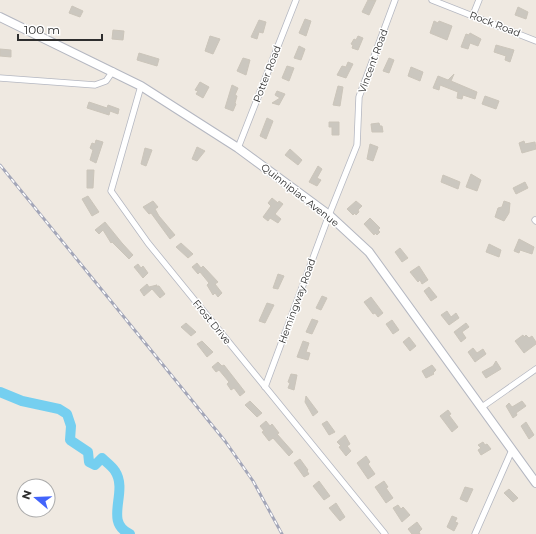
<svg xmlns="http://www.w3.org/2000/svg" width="536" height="534" font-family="Montserrat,sans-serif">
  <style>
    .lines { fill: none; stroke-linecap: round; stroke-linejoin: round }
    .river { stroke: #75cff0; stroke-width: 10 }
    .building { fill: #cbc7bf; stroke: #cbc5ba }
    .minor-casing { stroke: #b4b7c1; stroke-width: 7 }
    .secondary-casing { stroke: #b4b7c1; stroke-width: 10 }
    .minor { stroke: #fff; stroke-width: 5.5 }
    .secondary { stroke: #fff; stroke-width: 8 }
    .rail-casing { stroke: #a3a6b8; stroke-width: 3 }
    .rail { stroke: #fff; stroke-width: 1.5; stroke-dasharray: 4.5; stroke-linecap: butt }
    .labels { text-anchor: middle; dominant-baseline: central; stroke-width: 3; stroke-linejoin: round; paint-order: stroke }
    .street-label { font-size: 10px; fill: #2e2e2e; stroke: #fff }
  </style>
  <rect width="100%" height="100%" fill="#efe9e1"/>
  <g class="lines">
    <path class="river" d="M 0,392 L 22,401 L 59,409 L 67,414 L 71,426 L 70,440 L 88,452 L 89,462 L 95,465 L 102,458 C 106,462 112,466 115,471 C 129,492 103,522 130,534"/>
  </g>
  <g class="building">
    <polygon points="368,0 376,0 369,15 362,12"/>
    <polygon points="72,6 83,11 80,17 69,13"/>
    <polygon points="518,7 528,12 526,19 515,15"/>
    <polygon points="305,19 311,21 306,36 299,33"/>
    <polygon points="259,20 266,22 263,33 259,32 257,39 251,37"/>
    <polygon points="434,21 438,23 439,21 452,26 447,40 430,33"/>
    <polygon points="113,30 124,31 123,40 112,39"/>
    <polygon points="470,33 481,39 478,46 470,43 468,49 461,47 466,34 469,35"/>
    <polygon points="210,36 220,39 213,54 205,51"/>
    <polygon points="358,36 363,38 358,50 352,48 353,45 351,44 354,39 356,40"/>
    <polygon points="496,45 514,50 510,62 505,60 506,56 494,52"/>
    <polygon points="299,46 305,49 301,60 294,58"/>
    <polygon points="0,49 11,50 11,57 0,56"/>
    <polygon points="139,53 159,59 157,66 137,60"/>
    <polygon points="243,58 250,60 246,75 237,71"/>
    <polygon points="389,58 394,60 389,73 383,71"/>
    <polygon points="348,62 353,64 346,78 337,75 342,66 346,67"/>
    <polygon points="287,66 294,68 289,81 282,78"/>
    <polygon points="411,67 423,72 420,81 408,76"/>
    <polygon points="454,74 451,81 477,92 475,99 463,95 462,99 457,98 458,92 440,85 439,90 433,88 438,76 448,80"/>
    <polygon points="200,82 209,87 203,98 196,94 198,91 195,90"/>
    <polygon points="232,85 238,88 235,95 237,96 235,103 236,104 233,111 225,108"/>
    <polygon points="338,86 343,87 340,106 333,105"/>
    <polygon points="277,91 285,94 279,105 272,103 280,98 275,95"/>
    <polygon points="485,96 499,101 496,109 482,104"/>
    <polygon points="89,102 107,108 108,105 119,109 118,114 110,111 109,115 87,108"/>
    <polygon points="267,118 273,121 266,139 260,136"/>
    <polygon points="329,122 339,122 339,135 332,135 332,127 329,127"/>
    <polygon points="379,123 380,126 382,126 383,132 372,132 371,124"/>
    <polygon points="96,140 103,142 96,163 90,160 93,150 90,148 92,143 95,144"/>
    <polygon points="524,141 525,144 535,142 536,149 522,153 519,143"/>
    <polygon points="370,144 378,147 373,161 367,159"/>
    <polygon points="197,147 205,151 197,161 192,159"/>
    <polygon points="145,148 152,150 146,166 141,164"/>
    <polygon points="290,149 302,160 298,165 285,155"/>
    <polygon points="318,166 322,169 317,178 321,180 317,186 309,182"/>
    <polygon points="87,170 94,170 93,188 87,188"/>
    <polygon points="471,174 481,180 477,191 466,187"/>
    <polygon points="443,175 460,182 458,189 441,182"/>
    <polygon points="525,182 528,188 516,194 513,188"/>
    <polygon points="88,196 99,212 92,216 82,199"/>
    <polygon points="272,198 278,203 279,201 283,204 275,214 281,219 278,223 270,218 268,221 263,217 271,206 268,203"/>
    <polygon points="153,201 158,207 155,209 159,216 175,235 170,239 151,213 149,214 143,207"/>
    <polygon points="356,201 362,206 358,210 359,212 356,215 355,213 353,215 347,209"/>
    <polygon points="504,201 510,203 509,213 504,221 495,217 498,208 502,207"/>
    <polygon points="370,218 380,228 378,230 380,232 377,235 375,233 374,235 364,224"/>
    <polygon points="105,222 122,243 133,255 129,259 112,242 111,243 103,230 99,234 95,230"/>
    <polygon points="519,239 534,247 532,254 520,250 519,253 514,251"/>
    <polygon points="181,243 193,254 188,258 176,247"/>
    <polygon points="489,244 501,250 499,257 486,252"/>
    <polygon points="400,248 408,258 402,262 395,252"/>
    <polygon points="197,263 201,268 203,266 218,282 215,284 222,293 218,297 215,293 213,295 207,285 209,283 200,272 198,274 192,267"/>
    <polygon points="138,264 141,268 143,266 148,273 143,278 134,267"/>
    <polygon points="419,266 428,280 422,284 420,280 418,282 410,272"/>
    <polygon points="278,274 284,276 278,289 273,288"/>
    <polygon points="147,284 149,287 157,285 155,286 159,286 165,294 160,298 152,289 144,296 140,290"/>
    <polygon points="429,287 437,297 431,301 424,291"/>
    <polygon points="322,296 327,298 321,310 316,308"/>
    <polygon points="371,297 383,313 378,317 375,313 373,314 364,302"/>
    <polygon points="267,303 274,305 265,323 259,321"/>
    <polygon points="447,311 451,317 456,313 459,318 449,325 441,315"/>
    <polygon points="312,319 318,321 312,334 306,332"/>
    <polygon points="392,320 399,330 393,334 386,324"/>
    <polygon points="186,323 196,332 191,336 181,327"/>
    <polygon points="466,323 469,327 462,332 466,338 461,342 454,332"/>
    <polygon points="523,335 524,337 526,335 529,338 532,336 536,342 536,344 524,353 515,341"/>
    <polygon points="409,337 416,346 410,351 403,342"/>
    <polygon points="202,341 213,352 207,357 197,344"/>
    <polygon points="303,341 309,343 306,352 310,353 308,360 297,357"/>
    <polygon points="473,348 477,353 483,349 486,354 475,362 468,352"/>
    <polygon points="496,361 501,369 486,378 482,372 493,366"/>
    <polygon points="218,362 222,366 224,365 245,392 240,396 234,388 231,390 227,384 229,382 219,370 216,372 212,367"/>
    <polygon points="432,365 436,370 433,373 434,374 426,378 422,371"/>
    <polygon points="291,374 297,375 294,390 288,388 290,383 288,382"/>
    <polygon points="306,396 318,412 313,416 305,402"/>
    <polygon points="250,401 262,413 257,417 245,405"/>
    <polygon points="522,401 526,406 516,413 517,415 513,418 506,406 509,403 512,407"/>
    <polygon points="448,410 451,414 449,415 458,427 452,432 440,416"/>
    <polygon points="266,421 270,426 272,424 279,433 277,434 293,452 289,456 273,438 269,441 262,432 264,431 260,426"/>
    <polygon points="327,421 335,432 329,435 322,424"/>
    <polygon points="526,422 534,435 529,439 521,426"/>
    <polygon points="345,435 350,444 347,446 351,451 346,456 339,447 341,446 337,442"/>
    <polygon points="483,442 485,445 487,444 491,449 481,455 478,450 481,448 478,445"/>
    <polygon points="366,456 370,462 368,464 375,474 368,479 357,463"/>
    <polygon points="300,459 308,470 307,471 309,474 304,477 294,463"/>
    <polygon points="319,481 330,496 324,500 313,486"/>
    <polygon points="384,481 388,487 386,488 393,498 386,503 375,487"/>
    <polygon points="465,487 473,489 467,502 460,499"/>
    <polygon points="509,489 518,498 513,502 504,493"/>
    <polygon points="336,503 345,517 340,521 329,508"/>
    <polygon points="398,505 401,509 403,507 410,515 402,522 393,508"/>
    <polygon points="452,516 457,518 455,522 458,523 454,531 447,527"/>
    <polygon points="417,522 422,529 419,532 420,534 412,534 408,529"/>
  </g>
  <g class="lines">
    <g class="minor-casing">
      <g id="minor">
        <polyline points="432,0 536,41"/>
        <polyline points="473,15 479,0"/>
        <polyline points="0,78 95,85 106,81 113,71"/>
        <polyline points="141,86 111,191 148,243 385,534"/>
        <polyline points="238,148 296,0"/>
        <polyline points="535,220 536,221"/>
        <polyline points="265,387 329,215 357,145 359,97 395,0"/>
        <polyline points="482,407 536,369"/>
        <polyline points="475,534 512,450"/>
      </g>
    </g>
    <g class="secondary-casing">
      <polyline id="secondary" points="0,17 141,86 238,148 329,215 369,252 536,483"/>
    </g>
    <use href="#minor" class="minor"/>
    <use href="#secondary" class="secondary"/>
    <g class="rail-casing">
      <polyline id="rail" points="0,165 225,441 253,481 282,534"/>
    </g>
    <use href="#rail" class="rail"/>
  </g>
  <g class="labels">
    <g class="street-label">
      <text transform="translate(495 24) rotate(21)">Rock Road</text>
      <text transform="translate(373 61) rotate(-70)">Vincent Road</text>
      <text transform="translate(267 74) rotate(-69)">Potter Road</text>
      <text transform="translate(300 195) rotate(38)">Quinnipiac Avenue</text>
      <text transform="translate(297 301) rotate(-70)">Hemingway Road</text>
      <text transform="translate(212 322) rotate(51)">Frost Drive</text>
    </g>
  </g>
  <g transform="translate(36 498) rotate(289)"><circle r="19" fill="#ffffff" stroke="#ababab"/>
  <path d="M0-3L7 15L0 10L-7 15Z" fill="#4264fb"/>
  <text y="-6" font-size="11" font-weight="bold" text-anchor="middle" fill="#2e2e2e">N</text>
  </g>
  <path d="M18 34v6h84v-6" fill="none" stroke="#2e2e2e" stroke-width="2"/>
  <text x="24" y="34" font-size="12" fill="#2e2e2e" stroke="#ffffff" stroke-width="3" paint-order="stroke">100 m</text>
</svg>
